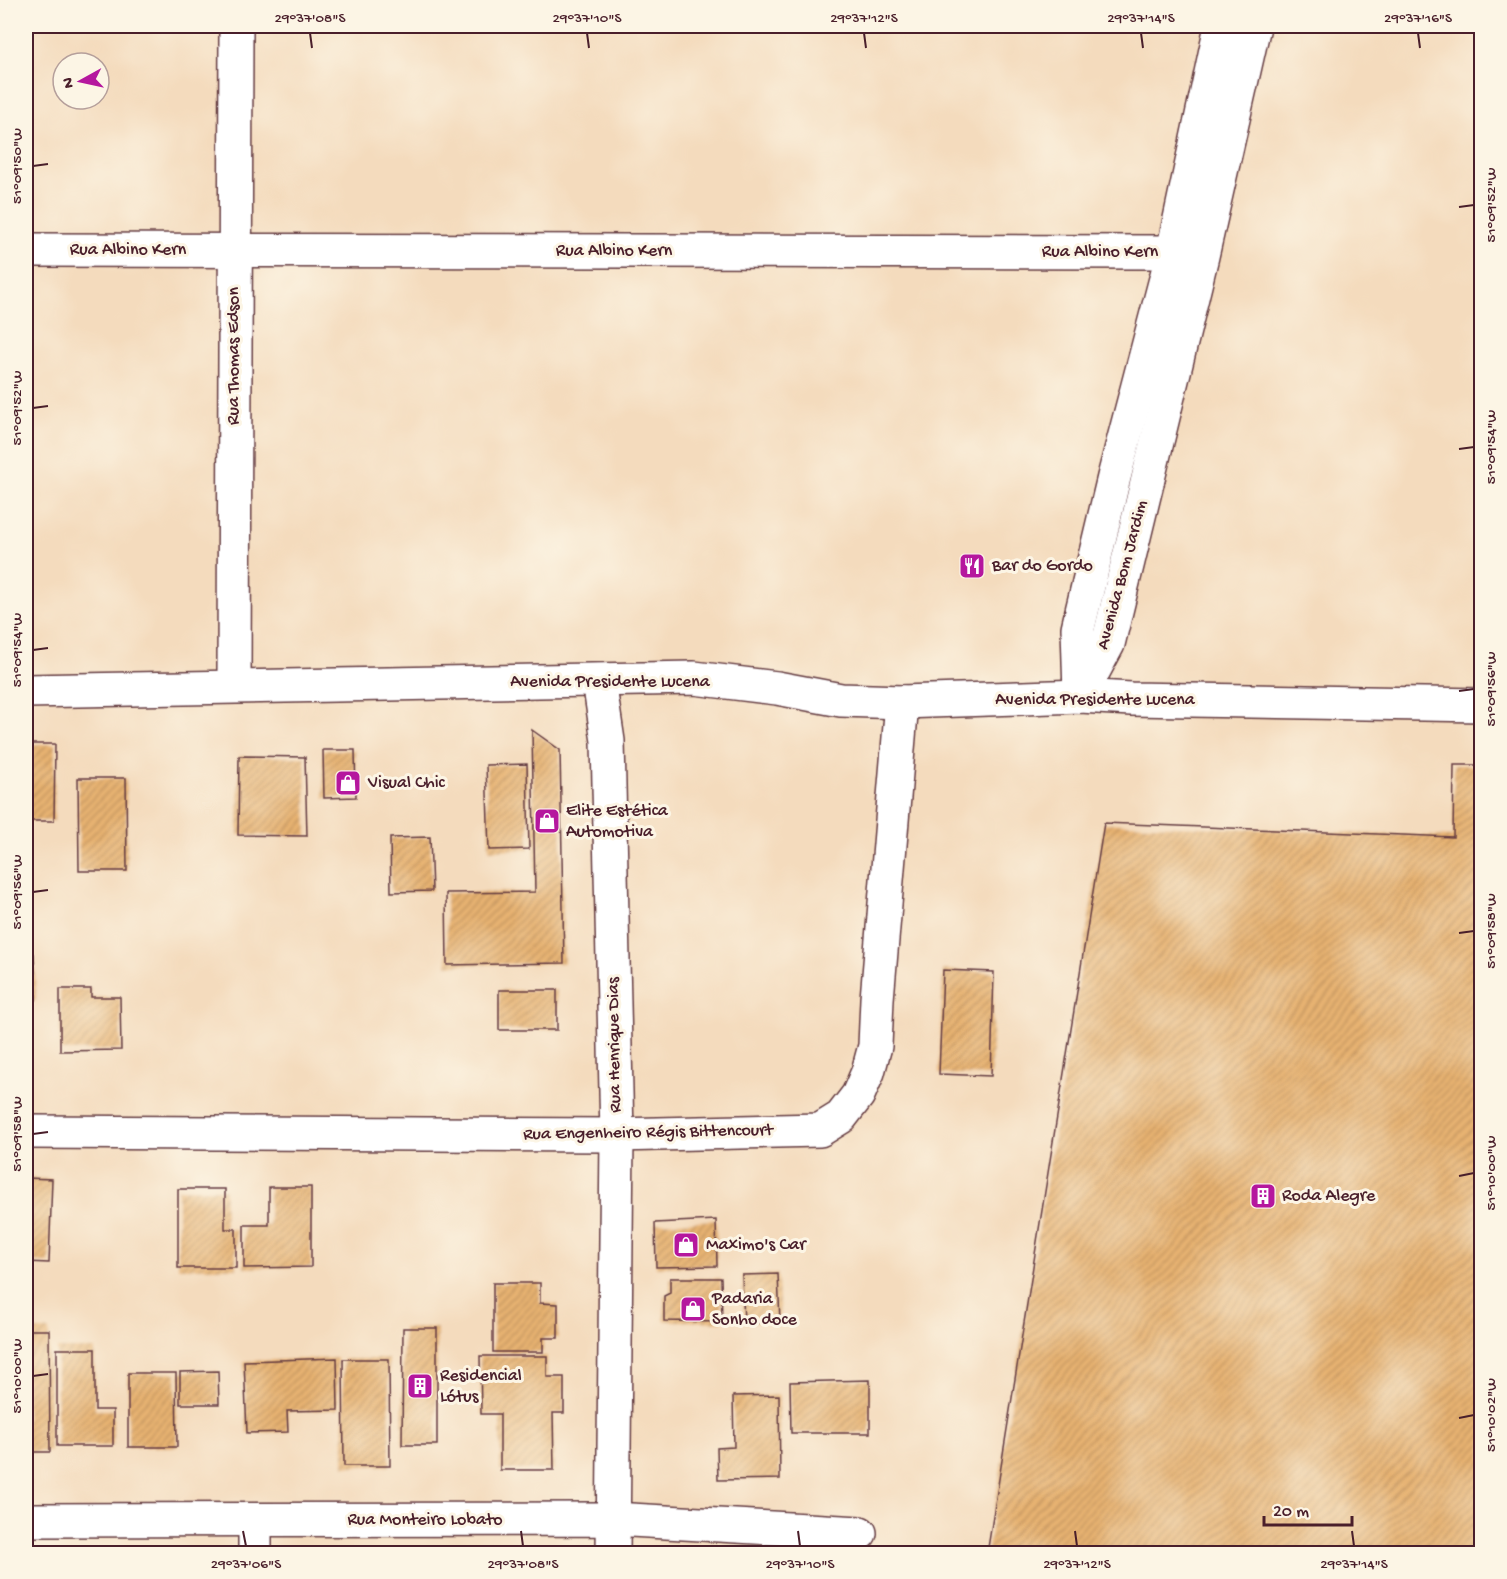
<svg xmlns="http://www.w3.org/2000/svg" width="1507" height="1579" font-family="'Gochi Hand',sans-serif">
  <style>
    .building { fill: url(#building-hatch) }
    .lines { fill: none; stroke-linecap: round; stroke-linejoin: round }
    .minor-casing { stroke: #643b41; stroke-width: 36 }
    .major-casing { stroke: #643b41; stroke-width: 36 }
    .minor { stroke: #fff; stroke-width: 33 }
    .major { stroke: #fff; stroke-width: 33 }
    .ticks { fill: none; stroke: #4a1f2b; stroke-width: 2 }
    .labels { text-anchor: middle; dominant-baseline: central; stroke-width: 6; stroke-linejoin: round; paint-order: stroke }
    .street-label { font-size: 18px; fill: #4a1f2b; stroke: #fcf5e5 }
    .poi-label { font-size: 18px; fill: #4a1f2b; stroke: #fcf5e5; text-anchor: start }
    .neatline { fill: none; stroke: #4a1f2b; stroke-width: 2 }
    .ticks-label { font-size: 15px; text-anchor: middle; fill: #4a1f2b }
  </style>
  <defs>
    <pattern id="building-hatch" width="6" height="6" patternUnits="userSpaceOnUse" patternTransform="scale(1.5)"><rect width="6" height="6" fill="#e7b271"/><path d="M-1 1l2-2M0 6l6-6M5 7l2-2" fill="none" stroke="#bd905d"/></pattern>
  </defs>
  <rect width="100%" height="100%" fill="#fcf5e5"/>
  <filter id="ink" filterUnits="userSpaceOnUse"><feTurbulence type="fractalNoise" baseFrequency=".0167" numOctaves="2"/><feDisplacementMap in="SourceGraphic" scale="12" xChannelSelector="R" yChannelSelector="G"/><feConvolveMatrix kernelMatrix="1 2 1 2 8 2 1 2 1" color-interpolation-filters="sRGB"/></filter>
  <filter id="wash" filterUnits="userSpaceOnUse"><feTurbulence type="fractalNoise" baseFrequency=".008" numOctaves="4" result="noise"/><feDisplacementMap in="SourceGraphic" scale="24" xChannelSelector="R" yChannelSelector="G"/><feGaussianBlur stdDeviation="1.35" result="paint"/><feColorMatrix in="noise" values="0 0 0 0 0 0 0 0 0 0 0 0 0 0 0 0 0 1.4 0 .05"/><feComposite in="paint" operator="in"/></filter>
  <g filter="url(#wash)">
    <rect width="100%" height="100%" fill="#f4dbbd"/>
    <g id="blocks">
      <g class="building">
        <polygon points="532,730 560,750 564,963 447,965 446,893 535,892"/>
        <polygon points="26,744 55,744 54,821 26,821"/>
        <polygon points="323,750 355,750 356,797 324,798"/>
        <polygon points="239,756 305,757 307,836 238,835"/>
        <polygon points="527,764 529,849 489,850 486,765"/>
        <polygon points="1454,765 1482,765 1482,1554 987,1554 1104,823 1453,837"/>
        <polygon points="78,778 126,778 127,871 79,871"/>
        <polygon points="430,837 432,891 391,892 390,838"/>
        <polygon points="34,954 36,1000 26,1001 26,955"/>
        <polygon points="943,970 994,972 991,1076 939,1074"/>
        <polygon points="60,989 91,989 91,997 120,997 121,1050 60,1051"/>
        <rect x="499" y="990" width="58" height="40"/>
        <polygon points="26,1178 52,1179 49,1263 26,1262"/>
        <polygon points="269,1187 311,1187 311,1267 244,1268 244,1225 269,1225"/>
        <polygon points="178,1189 225,1189 225,1229 236,1229 236,1268 178,1268"/>
        <polygon points="716,1220 717,1266 656,1267 655,1223"/>
        <polygon points="778,1274 780,1322 744,1323 742,1275"/>
        <polygon points="670,1278 721,1278 722,1322 664,1321 664,1296 670,1293"/>
        <polygon points="493,1283 540,1283 540,1303 558,1304 558,1338 543,1338 543,1352 493,1352"/>
        <polygon points="403,1328 437,1328 437,1445 402,1445"/>
        <polygon points="26,1330 49,1330 50,1452 26,1452"/>
        <polygon points="57,1349 95,1349 95,1410 113,1410 113,1446 57,1446"/>
        <polygon points="480,1356 547,1356 547,1377 564,1377 564,1413 553,1413 554,1470 500,1470 500,1414 481,1414"/>
        <polygon points="337,1358 338,1410 287,1411 288,1432 247,1433 244,1361"/>
        <polygon points="343,1359 389,1359 390,1466 344,1466"/>
        <polygon points="218,1371 219,1404 180,1404 180,1372"/>
        <polygon points="128,1373 176,1373 177,1447 128,1447"/>
        <polygon points="870,1380 870,1433 791,1433 790,1382"/>
        <polygon points="779,1395 780,1479 718,1480 717,1448 734,1447 733,1396"/>
      </g>
    </g>
  </g>
  <g filter="url(#ink)">
    <use href="#blocks" fill-opacity="0" stroke="#643b41" stroke-width="1.5"/>
    <g class="lines">
      <g class="minor-casing">
        <g id="minor">
          <polyline points="26,250 1173,252 1199,256"/>
          <polyline points="599,681 608,741 617,1135 613,1554"/>
          <polyline points="234,686 236,26"/>
          <polyline points="26,1132 617,1135 820,1130 841,1117 858,1095 868,1072 875,1046 877,999 902,702"/>
          <polyline points="26,1520 613,1519 860,1533"/>
          <polyline points="255,1521 255,1554"/>
        </g>
      </g>
      <g class="major-casing">
        <g id="major">
          <polyline points="26,691 694,678 777,688 841,700 902,702 1080,696 1131,699 1482,705"/>
          <polyline points="1080,694 1078,628 1114,477 1173,252 1221,26"/>
          <polyline points="1080,696 1108,644 1202,256 1254,26"/>
        </g>
      </g>
      <use href="#minor" class="minor"/>
      <use href="#major" class="major"/>
    </g>
  </g>
  <path class="ticks" d="M 310,33 L 312,48M 587,33 L 589,48M 864,33 L 866,48M 1141,33 L 1143,48M 1418,33 L 1420,48M 33,166 L 48,164M 1459,207 L 1474,205M 33,408 L 48,406M 1459,449 L 1474,447M 33,650 L 48,648M 1459,691 L 1474,689M 33,892 L 48,890M 1459,933 L 1474,931M 33,1134 L 48,1132M 1459,1176 L 1474,1173M 33,1376 L 48,1374M 1459,1418 L 1474,1415M 243,1531 L 246,1546M 521,1531 L 523,1546M 798,1531 L 800,1546M 1075,1531 L 1077,1546M 1352,1531 L 1354,1546"/>
  <defs>
    <g id="restaurant-square" transform="scale(1.35)"><rect x="-9" y="-9" width="18" height="18" rx="4" fill="#b5179e" stroke="#fcf5e5"/><path d="M-5-6h1v4h1v-4h1v4h1v-4h1v5L-1.5 .5V6h-2V.5L-5-1ZM5-6V6H3V1.5H1.5Q1.5-4 5-6Z" fill="#fff"/></g>
    <g id="shop-square" transform="scale(1.35)"><rect x="-9" y="-9" width="18" height="18" rx="4" fill="#b5179e" stroke="#fcf5e5"/><path d="M-5-2.5h2.3a2.7 3.5 0 0 1 5.4 0H5L5.5 6h-11ZM-1.5-2.5h3a1.5 2.3 0 0 0-3 0Z" fill="#fff"/></g>
    <g id="building-square" transform="scale(1.35)"><rect x="-9" y="-9" width="18" height="18" rx="4" fill="#b5179e" stroke="#fcf5e5"/><path d="M-4-6H4V6H1V3H-1V6H-4ZM-2.5-4.3h1.7v1.8h-1.7ZM.8-4.3h1.7v1.8H.8ZM-2.5-1h1.7V.8h-1.7ZM.8-1h1.7V.8H.8Z" fill="#fff"/></g>
  </defs>
  <g fill-rule="evenodd">
    <use href="#restaurant-square" x="972" y="566"/>
    <use href="#shop-square" x="348" y="783"/>
    <use href="#shop-square" x="547" y="821"/>
    <use href="#building-square" x="1263" y="1196"/>
    <use href="#shop-square" x="686" y="1245"/>
    <use href="#shop-square" x="693" y="1309"/>
    <use href="#building-square" x="420" y="1386"/>
  </g>
  <g class="labels">
    <g class="street-label">
      <text x="128" y="250">Rua Albino Kern</text>
      <text x="614" y="251">Rua Albino Kern</text>
      <text x="1100" y="252">Rua Albino Kern</text>
      <text transform="translate(234 356) rotate(-90)">Rua Thomas Edson</text>
      <text transform="translate(1123 575) rotate(-75)">Avenida Bom Jardim</text>
      <text x="610" y="682">Avenida Presidente Lucena</text>
      <text x="1095" y="700">Avenida Presidente Lucena</text>
      <text transform="translate(615 1045) rotate(-91)">Rua Henrique Dias</text>
      <text transform="translate(648 1133) rotate(-1)">Rua Engenheiro Régis Bittencourt</text>
      <text x="425" y="1520">Rua Monteiro Lobato</text>
    </g>
    <g class="poi-label">
      <text x="992" y="566">Bar do Gordo</text>
      <text x="368" y="783">Visual Chic</text>
      <text x="566" y="811">Elite Estética<tspan x="566" dy="21">Automotiva</tspan></text>
      <text x="1282" y="1196">Roda Alegre</text>
      <text x="706" y="1245">Maximo's Car</text>
      <text x="712" y="1299">Padaria<tspan x="712" dy="21">Sonho doce</tspan></text>
      <text x="440" y="1376">Residencial<tspan x="440" dy="21">Lótus</tspan></text>
    </g>
  </g>
  <rect width="1507" height="1579" fill="none" stroke="#fcf5e5" stroke-width="66"/>
  <g transform="translate(81 81) rotate(262)"><circle r="28" fill="#fcf5e5" stroke="#b59f9b" stroke-width="1.5"/>
  <path d="M0-4.5L10 22L0 15L-10 22Z" fill="#b5179e"/>
  <text y="-9" font-size="16" font-weight="bold" text-anchor="middle" fill="#4a1f2b">N</text>
  </g>
  <path d="M1264 1516v9h88v-9" fill="none" stroke="#4a1f2b" stroke-width="3"/>
  <text x="1273" y="1516" font-size="18" fill="#4a1f2b" stroke="#fcf5e5" stroke-width="4.5" paint-order="stroke">20 m</text>
  <rect x="33" y="33" width="1441" height="1513" class="neatline"/>
  <g class="ticks-label">
    <text x="310" y="22">29°37'08"S</text>
    <text x="587" y="22">29°37'10"S</text>
    <text x="864" y="22">29°37'12"S</text>
    <text x="1141" y="22">29°37'14"S</text>
    <text x="1418" y="22">29°37'16"S</text>
    <text transform="translate(16 166) rotate(-90)" y="5">51°09'50"W</text>
    <text transform="translate(1490 205) rotate(-90)" y="5">51°09'52"W</text>
    <text transform="translate(16 408) rotate(-90)" y="5">51°09'52"W</text>
    <text transform="translate(1490 447) rotate(-90)" y="5">51°09'54"W</text>
    <text transform="translate(16 650) rotate(-90)" y="5">51°09'54"W</text>
    <text transform="translate(1490 689) rotate(-90)" y="5">51°09'56"W</text>
    <text transform="translate(16 892) rotate(-90)" y="5">51°09'56"W</text>
    <text transform="translate(1490 931) rotate(-90)" y="5">51°09'58"W</text>
    <text transform="translate(16 1134) rotate(-90)" y="5">51°09'58"W</text>
    <text transform="translate(1490 1173) rotate(-90)" y="5">51°10'00"W</text>
    <text transform="translate(16 1376) rotate(-90)" y="5">51°10'00"W</text>
    <text transform="translate(1490 1415) rotate(-90)" y="5">51°10'02"W</text>
    <text x="246" y="1568">29°37'06"S</text>
    <text x="523" y="1568">29°37'08"S</text>
    <text x="800" y="1568">29°37'10"S</text>
    <text x="1077" y="1568">29°37'12"S</text>
    <text x="1354" y="1568">29°37'14"S</text>
  </g>
</svg>
